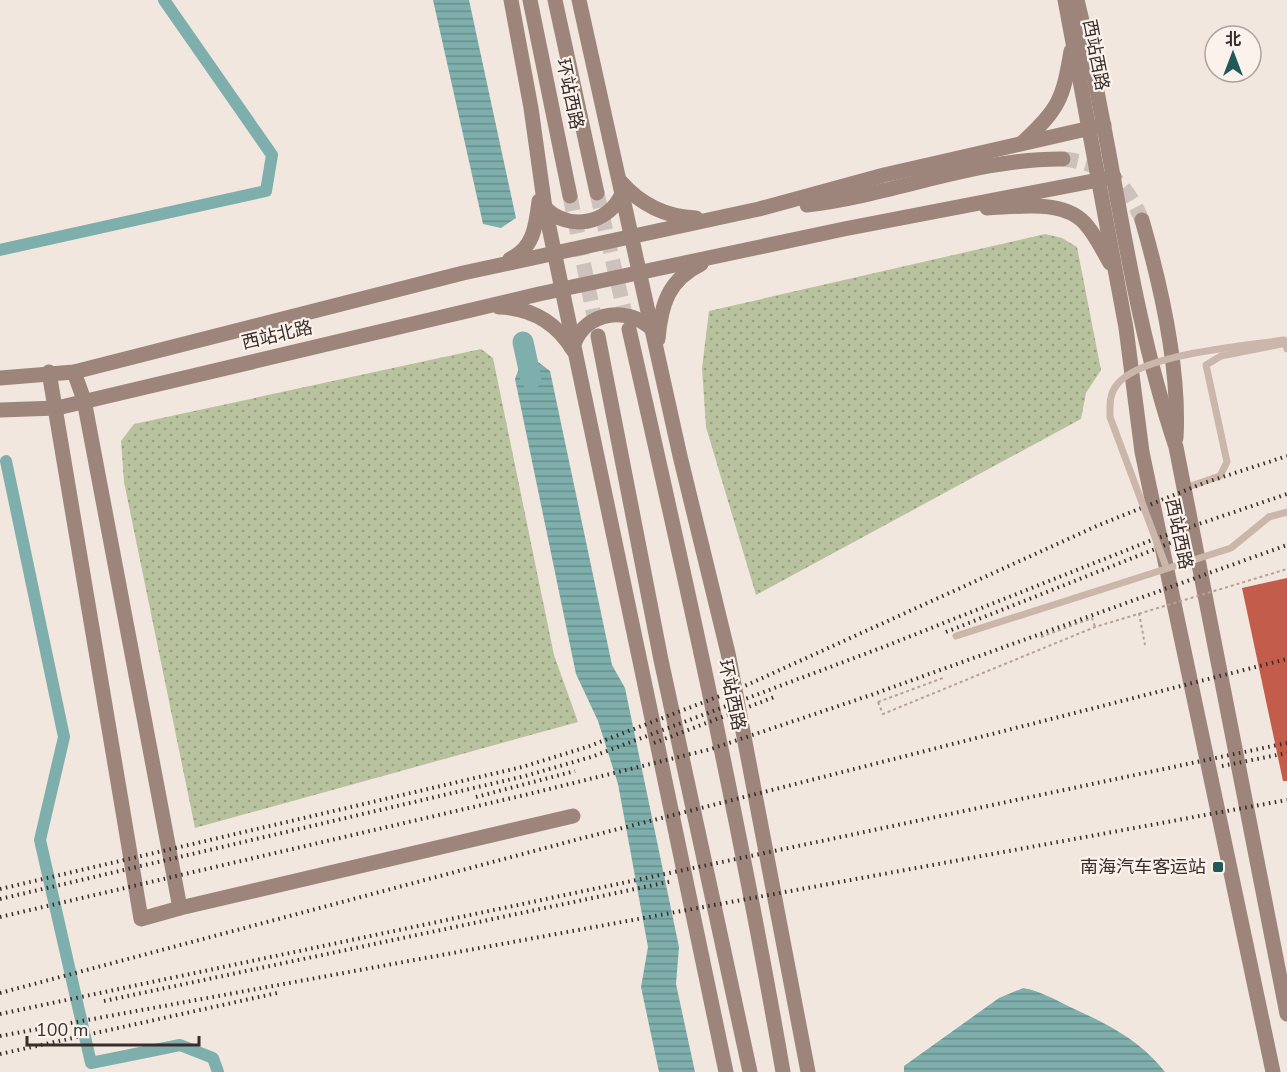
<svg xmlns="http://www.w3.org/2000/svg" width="1287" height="1072" font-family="'Nunito Sans','Noto Sans SC',sans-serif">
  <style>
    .grass { fill: url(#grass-dots) }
    .water { fill: url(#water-rules) }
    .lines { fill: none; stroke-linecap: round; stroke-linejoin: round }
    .canal { stroke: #7eafac; stroke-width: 12 }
    .river { stroke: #7eafac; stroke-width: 21 }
    .building { fill: #c45c4c }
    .secondary-tunnel { stroke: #cdc2bb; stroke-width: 15; stroke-dasharray: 15 8; stroke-linecap: butt }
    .path { stroke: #b6a095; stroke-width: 2; stroke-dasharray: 3 3; stroke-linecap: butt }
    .lane { stroke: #cbb6ab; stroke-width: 7 }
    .secondary { stroke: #9e857c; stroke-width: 15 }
    .rail { stroke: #382d2a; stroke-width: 4; stroke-dasharray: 1.5 4.5; stroke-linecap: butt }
    .path-bridge { stroke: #b6a095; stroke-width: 2; stroke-dasharray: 3 3; stroke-linecap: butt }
    .lane-bridge { stroke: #cbb6ab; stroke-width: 7 }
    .poi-dot { fill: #205957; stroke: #faf2eb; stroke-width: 2 }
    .labels { text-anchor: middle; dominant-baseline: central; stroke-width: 4.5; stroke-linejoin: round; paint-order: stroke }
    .street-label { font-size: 18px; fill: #382d2a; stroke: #faf2eb }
    .poi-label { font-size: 18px; fill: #382d2a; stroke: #faf2eb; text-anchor: end }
  </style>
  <defs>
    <pattern id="grass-dots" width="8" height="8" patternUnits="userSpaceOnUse" patternTransform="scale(1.5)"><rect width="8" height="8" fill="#b9c29f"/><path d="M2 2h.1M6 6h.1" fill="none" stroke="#979e82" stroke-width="1.8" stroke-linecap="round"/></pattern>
    <pattern id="water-rules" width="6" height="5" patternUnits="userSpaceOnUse" patternTransform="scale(1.5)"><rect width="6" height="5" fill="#7eafac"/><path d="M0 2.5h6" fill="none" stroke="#688f8c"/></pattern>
  </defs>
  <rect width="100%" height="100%" fill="#f2e7df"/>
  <g class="grass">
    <polygon points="1045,234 1062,238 1077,247 1101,370 1086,393 1081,419 756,595 706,427 702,368 709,311"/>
    <polygon points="481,349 493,358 554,655 578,722 195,828 124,482 121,441 134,424"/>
  </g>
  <g class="water">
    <polygon points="433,0 469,0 516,218 501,228 483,224"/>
    <polygon points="525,352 550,371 612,665 625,688 679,947 676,984 695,1072 659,1072 641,987 648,947 618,784 598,721 576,674 515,379"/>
    <path d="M 1023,988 C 1040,991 1054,999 1070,1007 C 1107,1024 1139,1039 1165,1072 L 904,1072 L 904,1066 L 999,998 Z"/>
  </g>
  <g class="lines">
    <g class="canal">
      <polyline points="0,250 266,191 272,155 164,0"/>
      <polyline points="6,461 64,737 40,840 91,1063 180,1045 213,1058 218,1072"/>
    </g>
    <polyline class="river" points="523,342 531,379"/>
  </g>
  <polygon class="building" points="1287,578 1287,781 1283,781 1242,588"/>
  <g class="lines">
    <g class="secondary-tunnel">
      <path d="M 1063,159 C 1106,164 1125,181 1142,220"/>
      <polyline points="597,193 628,327"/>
      <polyline points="570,196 597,331"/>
    </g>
    <g class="path">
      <polyline points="1139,613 1145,645"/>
      <polyline points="1041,637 1092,618 1095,627"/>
      <polyline points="878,702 943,678"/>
    </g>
    <g class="lane">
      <polyline points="1185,488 1220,476 1227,462 1206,365 1221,356 1287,343"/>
      <polyline points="1269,517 1287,512"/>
    </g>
    <g class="secondary">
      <polyline points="511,0 531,108 545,208 726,1072"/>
      <polyline points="530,0 570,196"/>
      <polyline points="555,0 597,193"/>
      <polyline points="579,0 680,456 728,653 808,1072"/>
      <polyline points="1065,0 1126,328 1142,452 1273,1072"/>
      <path d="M 1077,0 C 1114,148 1127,302 1176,447 L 1287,1014"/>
      <path d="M 1023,142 C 1059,109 1063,99 1071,51"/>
      <path d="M 620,181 C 640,204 665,217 696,218"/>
      <path d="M 807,205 C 893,195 976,158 1063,159"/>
      <path d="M 545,208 C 569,231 607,225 622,194"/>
      <path d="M 987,208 C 1018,207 1067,198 1088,227 C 1097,238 1103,251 1110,263"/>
      <path d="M 1142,220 C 1161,286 1180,370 1176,438"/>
      <path d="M 510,259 C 534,248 536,225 539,201"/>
      <path d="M 499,307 C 532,308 556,322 573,350"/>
      <path d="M 629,329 C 685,576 740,823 783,1072"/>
      <polyline points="598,336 661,660 750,1072"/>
      <path d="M 658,339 C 661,305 668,280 701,264"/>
      <path d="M 574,344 C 586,311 628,306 652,329"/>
      <polyline points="49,372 141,919 180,908 573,816"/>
      <polyline points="74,372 84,400 180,908"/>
      <polyline points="0,378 74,372 463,273 759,209 884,175 1104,125"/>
      <polyline points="0,410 57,408 539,294 844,229 1114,177"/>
    </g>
    <g class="rail">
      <polyline points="946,632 1188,536"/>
      <polyline points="654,743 777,696"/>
      <polyline points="1222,766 1287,753"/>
      <polyline points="476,797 575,771"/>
      <polyline points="0,889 522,767 587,747 738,689 1099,525 1204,483 1287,456"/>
      <polyline points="0,899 525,776 591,757 886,646 1152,540 1287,494"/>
      <polyline points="0,917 529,794 711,749 871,695 1287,545"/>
      <polyline points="0,993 579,839 1287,659"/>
      <polyline points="104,1001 673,881"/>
      <polyline points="0,1014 1287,743"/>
      <polyline points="0,1036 1287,800"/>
      <polyline points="0,1054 277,993"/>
    </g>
    <polyline class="path-bridge" points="878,702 883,714 1095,627 1287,569"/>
    <g class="lane-bridge">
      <path d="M 1165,564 L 1110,417 C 1110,407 1109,395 1116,386 C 1137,354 1246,346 1284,340 L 1287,349"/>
      <polyline points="956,636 1231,548 1269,517"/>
    </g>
  </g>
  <rect class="poi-dot" x="1212" y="861" width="12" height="12" rx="3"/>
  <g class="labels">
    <g class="street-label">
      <text transform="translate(1096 55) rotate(79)">西站西路</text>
      <text transform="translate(570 94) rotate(78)">环站西路</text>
      <text transform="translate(277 335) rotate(-13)">西站北路</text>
      <text transform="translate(1179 534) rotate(78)">西站西路</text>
      <text transform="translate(732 695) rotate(78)">环站西路</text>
    </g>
    <g class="poi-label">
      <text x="1206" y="867">南海汽车客运站</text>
    </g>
  </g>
  <g transform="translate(1233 54)"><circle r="28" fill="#faf2eb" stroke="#aca39e" stroke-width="1.5"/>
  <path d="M0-4.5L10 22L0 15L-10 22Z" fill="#205957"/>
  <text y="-9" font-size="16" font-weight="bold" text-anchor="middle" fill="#382d2a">北</text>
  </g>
  <path d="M27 1036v9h172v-9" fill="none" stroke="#382d2a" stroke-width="3"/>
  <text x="36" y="1036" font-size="18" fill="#382d2a" stroke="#faf2eb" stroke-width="4.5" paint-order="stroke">100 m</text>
</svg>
